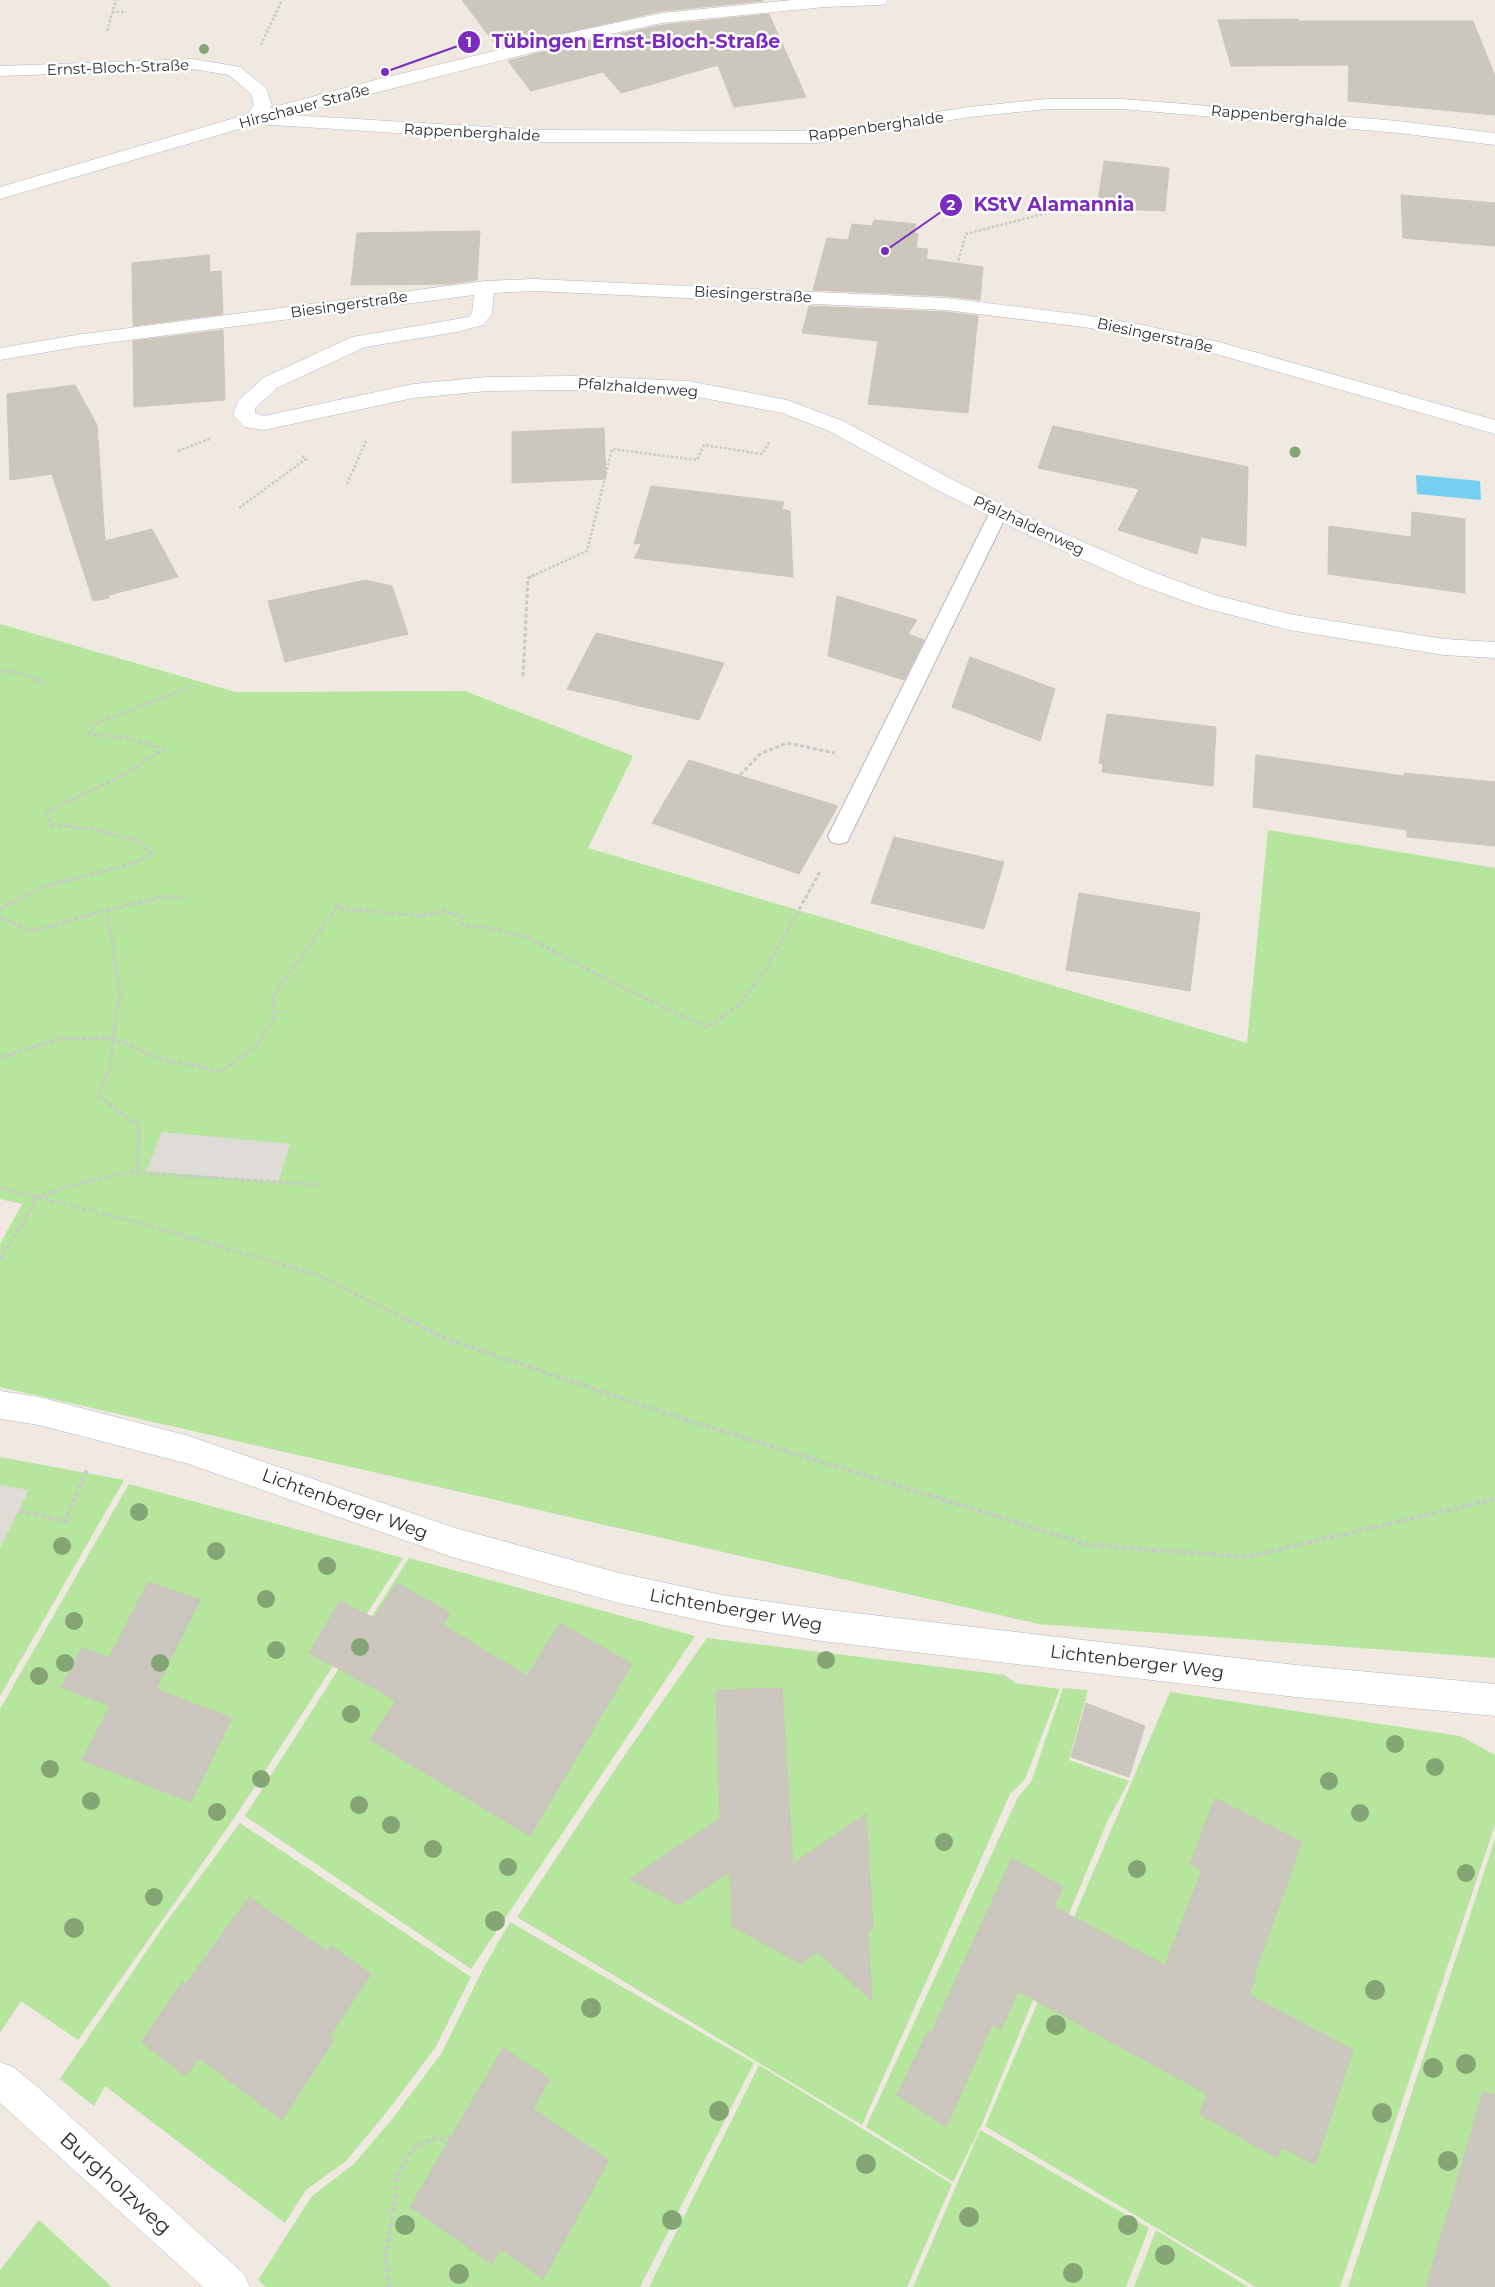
<svg xmlns="http://www.w3.org/2000/svg" width="1495" height="2287" font-family="Montserrat,sans-serif">
  <style>
    .green { fill: #b6e59e }
    .plaza { fill: #dfdcd8 }
    .water { fill: #75cff0 }
    .building { fill: #cbc7bf; stroke: #cbc5ba }
    .lines { fill: none; stroke-linecap: round; stroke-linejoin: round }
    .lane-casing { stroke: #b4b7c1; stroke-width: 2 }
    .street-casing { stroke: #b4b7c1; stroke-width: 1 }
    .path-far2 { stroke: #c9c9c9; stroke-width: 2.5; stroke-dasharray: 2.5 2; stroke-linecap: butt }
    .path-far1 { stroke: #c9c9c9; stroke-width: 3; stroke-dasharray: 4 2.5; stroke-linecap: butt }
    .path { stroke: #c9c9c9; stroke-width: 4; stroke-dasharray: 4.5 3; stroke-linecap: butt }
    .lane { fill: #fff; fill-rule: evenodd }
    .street { fill: #fff; fill-rule: evenodd }
    .tree { fill: #84a574 }
    .labels { text-anchor: middle; dominant-baseline: central; stroke-width: 5; stroke-linejoin: round; paint-order: stroke }
    .far-street-label { font-size: 15px; fill: #2e2e2e; stroke: #fff }
    .street-label { font-size: 18px; fill: #2e2e2e; stroke: #fff }
    .near-street-label { font-size: 21px; fill: #2e2e2e; stroke: #fff }
    .leader { fill: none; stroke: #7b2cbf; stroke-width: 2 }
    .callout-dot { fill: #7b2cbf; stroke: #fff; stroke-width: 2 }
    .mark-label { font-size: 15px; text-anchor: middle; font-weight: bold; fill: #fff }
    .callout-label { font-size: 19px; text-anchor: middle; font-weight: bold; fill: #7b2cbf; stroke: #fff; stroke-width: 5; stroke-linejoin: round; paint-order: stroke }
  </style>
  <rect width="100%" height="100%" fill="#efe9e1"/>
  <g class="green">
    <polygon points="0,624 236,692 465,691 633,756 588,848 1247,1043 1268,830 1495,868 1495,1658 1039,1624 0,1387 0,1244 22,1204 0,1199"/>
    <polygon points="0,1457 124,1480 0,1696"/>
    <polygon points="129,1484 403,1558 237,1814 78,2040 21,2001 0,2033 0,1709"/>
    <polygon points="409,1558 695,1636 471,1969 245,1816"/>
    <polygon points="707,1638 1005,1675 1015,1683 1060,1689 1025,1779 1010,1794 862,2125 517,1917 622,1759"/>
    <polygon points="1063,1688 1088,1690 1069,1760 1129,1781 1107,1822 981,2126 953,2182 866,2127 1018,1797 1031,1782"/>
    <polygon points="1170,1692 1460,1736 1495,1755 1495,1825 1340,2287 1256,2287 985,2126"/>
    <polygon points="240,1823 471,1977 435,2048 386,2113 346,2161 306,2190 285,2223 105,2086 94,2106 60,2079 165,1924"/>
    <polygon points="1495,1839 1495,2287 1348,2287"/>
    <polygon points="510,1922 754,2063 640,2287 266,2287 258,2280 312,2196 354,2164 392,2119 441,2054 484,1967"/>
    <polygon points="759,2065 952,2184 907,2287 649,2287"/>
    <polygon points="980,2130 1149,2228 1126,2287 913,2287"/>
    <polygon points="39,2220 112,2287 0,2287 0,2270"/>
    <polygon points="1156,2230 1248,2287 1134,2287"/>
  </g>
  <g class="plaza">
    <polygon points="162,1132 290,1144 278,1182 146,1171"/>
    <polygon points="0,1485 29,1490 0,1548"/>
  </g>
  <polygon class="water" points="1416,475 1480,481 1481,500 1417,494"/>
  <g class="building">
    <polygon points="462,0 763,0 763,1 662,11 498,48"/>
    <polygon points="769,14 806,97 734,107 718,65 621,93 603,72 531,91 508,61 573,44 662,25"/>
    <polygon points="1298,19 1298,21 1473,21 1495,76 1495,115 1348,101 1349,65 1231,66 1218,20"/>
    <polygon points="1104,161 1169,168 1165,211 1097,208"/>
    <polygon points="1401,195 1495,203 1495,246 1403,238"/>
    <polygon points="874,220 916,224 914,233 918,234 916,248 928,249 926,259 983,267 980,300 946,296 813,290 827,238 848,240 852,224 872,226"/>
    <polygon points="480,231 477,280 449,284 351,285 357,233"/>
    <polygon points="209,255 210,272 221,271 223,314 133,326 132,263"/>
    <polygon points="809,306 946,312 978,316 968,413 868,404 878,341 802,333"/>
    <polygon points="223,330 225,400 134,407 133,341"/>
    <polygon points="75,385 97,425 105,541 152,529 178,577 109,595 109,598 93,601 52,474 10,480 7,394"/>
    <polygon points="1053,426 1248,467 1246,546 1201,537 1197,554 1118,530 1139,489 1038,468"/>
    <polygon points="604,428 606,479 512,483 512,432"/>
    <polygon points="651,486 784,502 782,509 790,511 793,577 634,558 642,543 634,544"/>
    <polygon points="1412,512 1465,519 1465,593 1328,574 1329,526 1411,537"/>
    <polygon points="366,580 392,586 408,634 285,662 268,601"/>
    <polygon points="837,596 917,620 908,634 924,640 904,680 828,656"/>
    <polygon points="596,633 724,663 699,720 567,689"/>
    <polygon points="970,657 1055,689 1040,741 952,707"/>
    <polygon points="1107,714 1216,727 1213,786 1102,772 1103,764 1099,763"/>
    <polygon points="1256,755 1404,776 1404,773 1495,782 1495,846 1407,837 1407,830 1253,807"/>
    <polygon points="689,760 838,806 799,874 652,823"/>
    <polygon points="894,837 1004,862 984,929 871,903"/>
    <polygon points="1079,893 1200,913 1190,991 1066,970"/>
    <polygon points="148,1582 200,1600 156,1689 232,1718 191,1802 82,1760 110,1706 61,1687 82,1648 109,1658"/>
    <polygon points="397,1583 450,1613 443,1625 527,1676 560,1623 632,1664 530,1836 370,1740 396,1700 309,1653 340,1601 374,1618"/>
    <polygon points="782,1688 793,1864 866,1814 873,1928 868,1931 872,2001 818,1952 801,1964 732,1926 730,1872 679,1905 630,1879 720,1818 716,1690"/>
    <polygon points="1086,1703 1145,1726 1129,1777 1071,1757"/>
    <polygon points="1215,1798 1302,1842 1254,1976 1255,1978 1249,1995 1353,2050 1315,2165 1282,2147 1277,2158 1199,2114 1207,2094 1018,1991 1001,2030 992,2025 946,2127 897,2095 928,2031 931,2033 1012,1858 1063,1887 1054,1907 1165,1965 1202,1870 1190,1864"/>
    <polygon points="249,1897 327,1951 331,1946 371,1974 330,2036 334,2040 282,2120 199,2058 186,2076 141,2042 182,1982 186,1984"/>
    <polygon points="503,2048 550,2079 533,2109 609,2160 543,2279 501,2249 492,2264 410,2207"/>
    <polygon points="1483,2092 1495,2094 1495,2287 1426,2287"/>
  </g>
  <g class="lines">
    <g class="lane-casing">
      <polygon id="lane" points="999,506 1006,507 1008,512 850,836 847,842 839,844 831,842 828,836 990,512 992,507"/>
    </g>
    <g class="street-casing">
      <g id="street">
        <polygon points="792,0 888,0 885,4 879,5 825,7 662,23 573,42 289,115 539,130 816,131 969,107 1047,99 1122,99 1399,121 1495,133 1495,145 1399,133 1122,109 1047,109 969,117 816,143 539,142 256,124 0,199 0,187 248,114 254,105 251,94 229,75 193,69 0,76 0,66 193,59 240,67 266,88 272,105 270,108 379,79 573,32 662,13"/>
        <polygon points="534,279 946,298 1084,315 1138,324 1219,342 1495,420 1495,434 1216,354 1138,336 1084,327 946,310 534,291 494,293 492,314 483,325 457,332 365,347 277,388 255,408 255,413 264,416 413,384 487,377 573,376 688,381 787,400 843,421 957,482 1044,525 1153,572 1215,595 1289,614 1444,639 1495,642 1495,658 1444,655 1289,630 1201,607 1137,584 1028,535 941,492 829,431 782,413 688,395 573,390 487,391 413,398 264,430 245,427 233,415 238,401 263,378 352,337 469,317 472,313 474,295 76,347 0,360 0,348 76,335 485,281"/>
        <polygon points="0,1391 39,1397 189,1436 452,1527 619,1573 722,1595 821,1609 1296,1665 1495,1684 1495,1716 1296,1697 821,1641 722,1625 619,1603 452,1557 189,1464 39,1425 0,1419"/>
        <polygon points="0,2062 13,2067 39,2088 244,2274 250,2287 203,2287 0,2103"/>
      </g>
    </g>
    <g class="path-far2">
      <polyline points="112,12 126,12"/>
      <polyline points="107,31 116,0"/>
      <polyline points="261,45 282,0"/>
      <polyline points="956,269 966,234 1085,203"/>
      <polyline points="178,451 212,438"/>
      <polyline points="347,484 366,441"/>
      <polyline points="239,508 306,459 301,455"/>
      <polyline points="532,576 587,551 612,449 697,460 704,445 762,454 770,441"/>
    </g>
    <g class="path-far1">
      <polyline points="0,671 16,672 46,684"/>
      <polyline points="523,676 528,578 535,575"/>
      <polyline points="740,775 760,754 787,743 835,753"/>
      <polyline points="336,908 338,903"/>
      <polyline points="0,909 46,886 134,863 152,854 138,841 93,829 51,825 46,812 122,776 164,749 127,738 89,734 94,724 193,686"/>
      <polyline points="107,910 168,896 181,898"/>
      <polyline points="0,918 33,931 107,910 120,993 113,1038 161,1059 221,1071 256,1047 275,1015 273,997 336,908 422,916 445,911 463,918 462,925 485,927 527,937 608,980 706,1027 738,1006 766,969 821,870"/>
      <polyline points="0,1057 59,1039 113,1038 111,1063 99,1096 139,1126 138,1171"/>
      <polyline points="0,1188 140,1223 318,1275 411,1322"/>
      <polyline points="0,1260 38,1197 66,1187 129,1172 321,1185"/>
    </g>
    <g class="path">
      <polyline points="409,1320 444,1338 677,1417 1089,1545 1246,1557 1495,1499"/>
      <polyline points="19,1511 65,1521 88,1468"/>
      <polyline points="389,2287 386,2254 395,2200 397,2175 408,2156 419,2145 432,2139 451,2139"/>
    </g>
    <use href="#lane" class="lane"/>
    <use href="#street" class="street"/>
  </g>
  <g class="tree">
    <circle cx="204" cy="49" r="5"/>
    <circle cx="1295" cy="452" r="5.5"/>
    <circle cx="139" cy="1512" r="9"/>
    <circle cx="62" cy="1546" r="9"/>
    <circle cx="216" cy="1551" r="9"/>
    <circle cx="327" cy="1566" r="9"/>
    <circle cx="266" cy="1599" r="9"/>
    <circle cx="74" cy="1621" r="9"/>
    <circle cx="360" cy="1647" r="9"/>
    <circle cx="276" cy="1650" r="9"/>
    <circle cx="826" cy="1660" r="9"/>
    <circle cx="65" cy="1663" r="9"/>
    <circle cx="160" cy="1663" r="9"/>
    <circle cx="39" cy="1676" r="9"/>
    <circle cx="351" cy="1714" r="9"/>
    <circle cx="1395" cy="1744" r="9"/>
    <circle cx="1435" cy="1767" r="9"/>
    <circle cx="50" cy="1769" r="9"/>
    <circle cx="261" cy="1779" r="9"/>
    <circle cx="1329" cy="1781" r="9"/>
    <circle cx="91" cy="1801" r="9"/>
    <circle cx="359" cy="1805" r="9"/>
    <circle cx="217" cy="1812" r="9"/>
    <circle cx="1360" cy="1813" r="9"/>
    <circle cx="391" cy="1825" r="9"/>
    <circle cx="944" cy="1842" r="9"/>
    <circle cx="433" cy="1849" r="9"/>
    <circle cx="508" cy="1867" r="9"/>
    <circle cx="1137" cy="1869" r="9"/>
    <circle cx="1466" cy="1873" r="9"/>
    <circle cx="154" cy="1897" r="9"/>
    <circle cx="495" cy="1921" r="10"/>
    <circle cx="74" cy="1928" r="10"/>
    <circle cx="1375" cy="1990" r="10"/>
    <circle cx="591" cy="2008" r="10"/>
    <circle cx="1056" cy="2025" r="10"/>
    <circle cx="1466" cy="2064" r="10"/>
    <circle cx="1433" cy="2068" r="10"/>
    <circle cx="719" cy="2111" r="10"/>
    <circle cx="1382" cy="2113" r="10"/>
    <circle cx="1448" cy="2161" r="10"/>
    <circle cx="866" cy="2164" r="10"/>
    <circle cx="969" cy="2217" r="10"/>
    <circle cx="672" cy="2220" r="10"/>
    <circle cx="405" cy="2225" r="10"/>
    <circle cx="1128" cy="2225" r="10"/>
    <circle cx="1165" cy="2255" r="10"/>
    <circle cx="1073" cy="2273" r="10"/>
    <circle cx="459" cy="2274" r="10"/>
  </g>
  <g class="labels">
    <g class="far-street-label">
      <text transform="translate(118 67) rotate(-2)">Ernst-Bloch-Straße</text>
      <text transform="translate(304 106) rotate(-15)">Hirschauer Straße</text>
      <text transform="translate(1279 116) rotate(5)">Rappenberghalde</text>
      <text transform="translate(876 126) rotate(-8)">Rappenberghalde</text>
      <text transform="translate(472 132) rotate(3)">Rappenberghalde</text>
      <text transform="translate(753 294) rotate(3)">Biesingerstraße</text>
      <text transform="translate(349 304) rotate(-8)">Biesingerstraße</text>
      <text transform="translate(1155 335) rotate(12)">Biesingerstraße</text>
      <text transform="translate(638 387) rotate(4)">Pfalzhaldenweg</text>
      <text transform="translate(1029 525) rotate(25)">Pfalzhaldenweg</text>
    </g>
    <g class="street-label">
      <text transform="translate(345 1504) rotate(20)">Lichtenberger Weg</text>
      <text transform="translate(736 1610) rotate(10)">Lichtenberger Weg</text>
      <text transform="translate(1137 1662) rotate(7)">Lichtenberger Weg</text>
    </g>
    <g class="near-street-label">
      <text transform="translate(116 2183) rotate(42)">Burgholzweg</text>
    </g>
  </g>
  <path class="leader" d="M385 72L469 42M885 251L951 205"/>
  <g class="callout-dot">
    <circle cx="385" cy="72" r="5"/>
    <circle cx="885" cy="251" r="5"/>
    <circle cx="469" cy="42" r="12"/>
    <circle cx="951" cy="205" r="12"/>
  </g>
  <g class="mark-label">
    <text x="469" y="47">1</text>
    <text x="951" y="210">2</text>
  </g>
  <g class="callout-label">
    <text x="636" y="48">Tübingen Ernst-Bloch-Straße</text>
    <text x="1054" y="211">KStV Alamannia</text>
  </g>
</svg>
